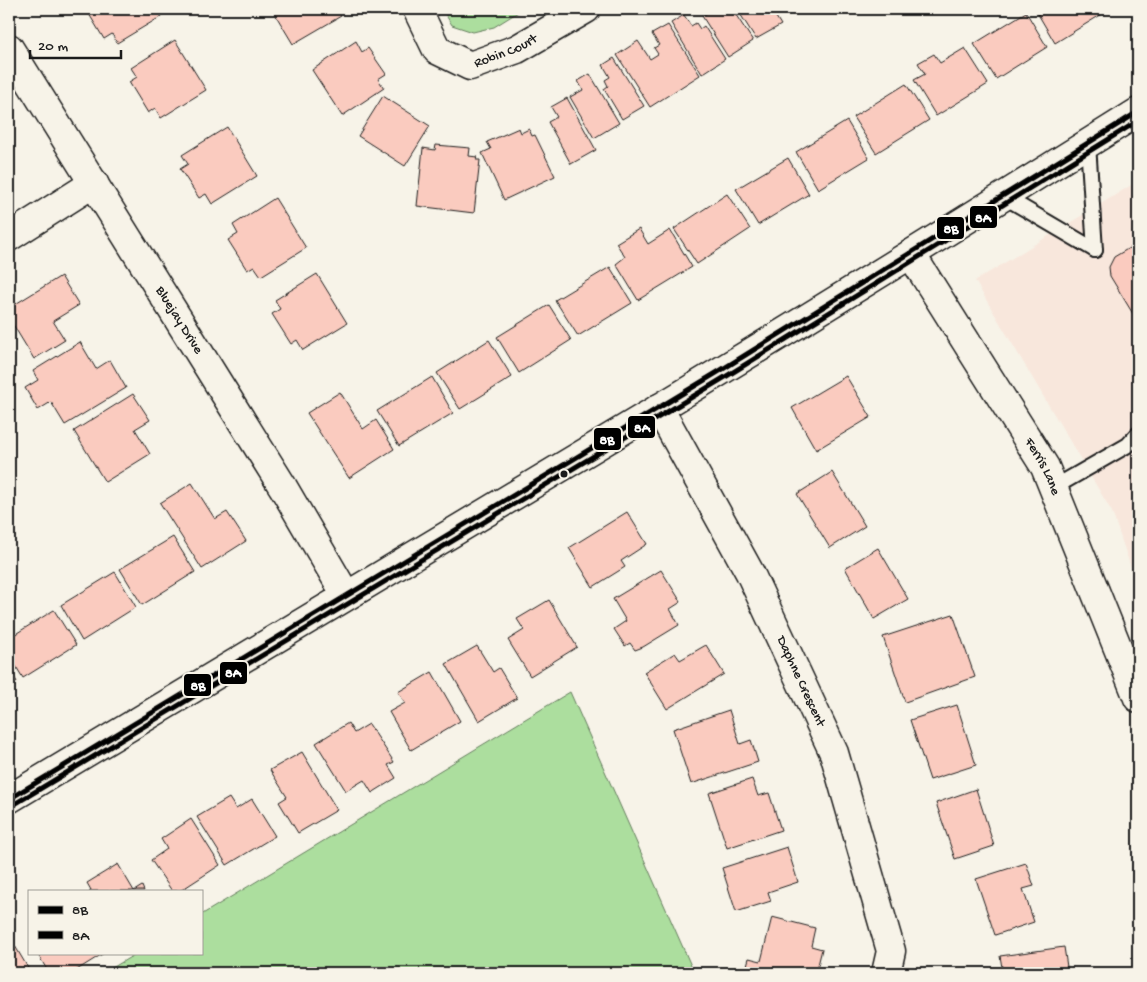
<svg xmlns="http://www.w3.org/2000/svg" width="1147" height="982" font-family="'Gochi Hand',sans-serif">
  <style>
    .built { fill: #f8e7dc }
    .green { fill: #acde9e; stroke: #647d5d }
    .building { fill: #facbbf; stroke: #1c1c1c }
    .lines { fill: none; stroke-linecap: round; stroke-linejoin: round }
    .lane-casing { stroke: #1c1c1c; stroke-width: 18 }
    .street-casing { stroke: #1c1c1c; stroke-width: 31 }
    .secondary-casing { stroke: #1c1c1c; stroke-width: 31 }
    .lane { stroke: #f7f3e8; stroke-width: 14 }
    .street { stroke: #f7f3e8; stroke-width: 28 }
    .secondary { stroke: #f7f3e8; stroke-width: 28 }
    .bus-1-casing { stroke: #f7f3e8; stroke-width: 9 }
    .bus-2-casing { stroke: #f7f3e8; stroke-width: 9 }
    .bus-1 { stroke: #000; stroke-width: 5 }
    .bus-2 { stroke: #000; stroke-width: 5 }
    .bus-dot { fill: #1c1c1c; stroke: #f7f3e8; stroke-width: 2 }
    .labels { text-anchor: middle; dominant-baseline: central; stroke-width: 4; stroke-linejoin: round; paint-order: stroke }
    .street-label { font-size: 14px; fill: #1c1c1c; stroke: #f7f3e8 }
    .line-badge { stroke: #f7f3e8; stroke-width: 2 }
    .badge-label { font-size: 14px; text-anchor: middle; font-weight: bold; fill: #fff }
  </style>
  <rect width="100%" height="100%" fill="#f7f3e8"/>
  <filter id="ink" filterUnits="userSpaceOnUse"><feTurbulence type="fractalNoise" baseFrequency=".02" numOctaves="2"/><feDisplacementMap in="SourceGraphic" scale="10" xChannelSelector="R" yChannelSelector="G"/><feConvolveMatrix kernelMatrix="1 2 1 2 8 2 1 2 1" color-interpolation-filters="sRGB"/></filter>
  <g filter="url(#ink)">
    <polygon class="built" points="1138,181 1138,588 1112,512 975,281"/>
    <g class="green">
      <polygon points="442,9 523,9 494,27 473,32 452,25"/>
      <polygon points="570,692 692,968 686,973 104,973 137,953 201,953 201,915"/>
    </g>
    <g class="building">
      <polygon points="86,9 158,9 162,16 117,43 112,34 104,39"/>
      <polygon points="272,9 337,9 341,16 293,44"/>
      <polygon points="713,9 732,9 753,41 728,57 702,16"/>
      <polygon points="737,9 771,9 781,25 756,39"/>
      <polygon points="1035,9 1106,9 1107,11 1055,43"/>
      <polygon points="1026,12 1047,47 996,79 974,44"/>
      <polygon points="684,15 691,26 696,23 700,29 704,26 725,59 702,74 671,23"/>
      <polygon points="668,25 700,75 650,107 617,55 638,41 650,59 658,54 654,48 659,45 652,34"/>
      <polygon points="175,40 206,90 161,118 155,108 148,113 129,82 137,77 131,68"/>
      <polygon points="356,41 362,52 368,48 386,74 378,79 384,88 342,116 312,70"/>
      <polygon points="965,48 988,84 936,116 914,80 925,74 918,63 934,54 940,63"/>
      <polygon points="614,58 644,106 622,119 604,89 608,86 605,80 610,77 603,65"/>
      <polygon points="590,74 619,123 594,138 570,97 583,90 578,81"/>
      <polygon points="906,84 929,120 876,153 853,117"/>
      <polygon points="383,96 430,126 405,166 358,136"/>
      <polygon points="567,98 596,150 571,164 548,122 557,117 551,107"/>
      <polygon points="847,121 869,158 818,189 796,152"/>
      <polygon points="227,127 257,176 212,204 206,194 199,198 180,169 188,164 182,155"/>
      <polygon points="519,128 521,133 529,129 532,136 535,135 555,176 504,200 482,153 491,149 487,142"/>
      <polygon points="436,145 470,148 469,156 477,157 476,160 480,160 474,213 417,206 423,148 435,150"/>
      <polygon points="788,158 809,194 758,225 736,189"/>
      <polygon points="727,194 750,229 697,264 674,229"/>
      <polygon points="275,198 306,248 261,276 254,266 247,270 228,240 238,234 233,225"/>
      <polygon points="639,229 648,244 670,230 692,267 638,300 616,264 625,257 616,243"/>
      <polygon points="1136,244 1138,244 1138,322 1110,276 1109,267 1114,257"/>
      <polygon points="610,267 632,303 578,336 555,300"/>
      <polygon points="317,274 347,323 303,350 297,340 291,344 272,314 280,309 275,300"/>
      <polygon points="61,276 79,305 53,321 65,340 34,359 9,318 9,308"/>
      <polygon points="549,305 571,340 519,373 497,337"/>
      <polygon points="489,340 512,377 460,409 437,373"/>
      <polygon points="80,342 96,369 110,360 126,388 65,425 51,402 38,410 25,388 38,380 33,371"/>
      <polygon points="846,376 871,417 816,450 792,408"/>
      <polygon points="432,377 453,413 399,446 377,411"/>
      <polygon points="340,392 363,429 376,420 394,449 349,478 307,413"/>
      <polygon points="133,394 150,420 135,429 150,454 105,482 74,431"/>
      <polygon points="832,472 865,526 830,548 797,494"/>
      <polygon points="192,483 215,519 227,512 246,541 202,569 160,503"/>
      <polygon points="627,512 647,544 621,561 625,567 593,587 569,548"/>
      <polygon points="173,537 195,572 142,605 120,569"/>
      <polygon points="878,548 908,599 874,619 845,568"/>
      <polygon points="661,570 681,602 670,609 679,625 643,647 635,650 630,643 625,646 614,629 626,621 613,599"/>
      <polygon points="115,572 136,607 82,641 61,605"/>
      <polygon points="549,600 577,647 530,676 508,640 524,630 517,619"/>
      <polygon points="54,610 76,645 23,678 9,655 9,638"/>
      <polygon points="953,614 975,677 905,702 883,637"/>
      <polygon points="706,645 724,674 667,709 644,672 675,653 680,660"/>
      <polygon points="477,646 493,672 499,668 517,698 479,721 446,664"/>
      <polygon points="9,668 17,682 9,687"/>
      <polygon points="432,672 460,721 411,750 389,712 405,703 398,692"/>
      <polygon points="957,705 976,765 930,780 910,720"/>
      <polygon points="729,710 740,744 751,740 758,762 691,784 673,729"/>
      <polygon points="348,723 354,733 369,724 394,762 388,765 396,778 372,793 364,780 346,791 316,743"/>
      <polygon points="302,752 337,810 298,833 279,802 287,797 270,770"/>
      <polygon points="752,779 758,796 769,793 781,830 727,848 709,793"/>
      <polygon points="976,789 994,846 955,859 936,803"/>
      <polygon points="229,798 236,809 252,799 275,836 227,865 197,817"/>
      <polygon points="191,819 220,865 180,891 172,891 151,860 167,849 161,839"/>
      <polygon points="787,847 798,882 768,892 771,901 736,912 722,868"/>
      <polygon points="1026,863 1034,886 1023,889 1034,922 995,935 976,879"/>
      <polygon points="118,864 134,891 142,886 144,891 89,891 91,890 87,883"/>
      <polygon points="772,917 815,928 811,946 822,949 816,973 765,973 746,969 749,958 761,961"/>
      <polygon points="15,946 31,973 9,973 9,949"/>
      <polygon points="1064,947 1067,967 1051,969 1052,973 1003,973 1000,956"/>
      <polygon points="37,953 104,953 72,973 49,973"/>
    </g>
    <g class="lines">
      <g class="lane-casing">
        <g id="lane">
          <polyline points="1088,144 1095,250"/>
          <polyline points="1003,196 1095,250"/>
          <polyline points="1053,488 1128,445 1138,434"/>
        </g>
      </g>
      <g class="street-casing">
        <g id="street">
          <path id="s1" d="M 417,9 L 437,50 L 470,66 L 517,49 L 586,9"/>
          <path id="s2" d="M 9,48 L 283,487 L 346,595"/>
          <polyline points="9,237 94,183"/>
          <path id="s3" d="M 911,254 L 1045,467 L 1138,698"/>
          <path id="s4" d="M 659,408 L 750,573 L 834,753 L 891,951 L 886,973"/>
        </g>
      </g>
      <g class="secondary-casing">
        <path id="secondary" d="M 9,799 C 225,668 442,539 658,409 C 819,312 979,212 1138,112"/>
      </g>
      <use href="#lane" class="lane"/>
      <use href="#street" class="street"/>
      <use href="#secondary" class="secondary"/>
      <g class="bus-1-casing">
        <polyline id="bus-1" points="9,799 718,372 1138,112"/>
      </g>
      <g class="bus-2-casing">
        <polyline id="bus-2" points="13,805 722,379 1138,121"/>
      </g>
      <use href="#bus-1" class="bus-1"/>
      <use href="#bus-2" class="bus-2"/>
    </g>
  </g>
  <circle class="bus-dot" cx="564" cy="474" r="4.5"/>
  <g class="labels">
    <g class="street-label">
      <text stroke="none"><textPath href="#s1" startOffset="121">Robin Court</textPath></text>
      <text stroke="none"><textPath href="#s2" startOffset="321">Bluejay Drive</textPath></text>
      <text stroke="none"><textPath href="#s3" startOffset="250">Ferris Lane</textPath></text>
      <text stroke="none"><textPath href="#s4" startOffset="308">Daphne Crescent</textPath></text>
    </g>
  </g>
  <g class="line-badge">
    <rect x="969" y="205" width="29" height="24" rx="5" fill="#000"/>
    <rect x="936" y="216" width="29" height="24" rx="5" fill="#000"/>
    <rect x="627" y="415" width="29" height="24" rx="5" fill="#000"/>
    <rect x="593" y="427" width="29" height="24" rx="5" fill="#000"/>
    <rect x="219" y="661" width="29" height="24" rx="5" fill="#000"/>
    <rect x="183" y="673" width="29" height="24" rx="5" fill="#000"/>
  </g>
  <g class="badge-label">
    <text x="983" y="222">8A</text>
    <text x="951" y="233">8B</text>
    <text x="642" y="432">8A</text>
    <text x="607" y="444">8B</text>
    <text x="233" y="677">8A</text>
    <text x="198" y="690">8B</text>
  </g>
  <rect width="1147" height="982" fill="none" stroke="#f7f3e8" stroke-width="30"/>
  <rect x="15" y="15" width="1117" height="952" fill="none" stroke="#1c1c1c" stroke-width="2" filter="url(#ink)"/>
  <rect x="28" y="890" width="175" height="65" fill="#f7f3e8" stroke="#9f9d96"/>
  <rect x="38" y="906" width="25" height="8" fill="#000000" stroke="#9f9d96"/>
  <text x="72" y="914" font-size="15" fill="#1c1c1c">8B</text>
  <rect x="38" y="931" width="25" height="8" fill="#000000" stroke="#9f9d96"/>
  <text x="72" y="940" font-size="15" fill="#1c1c1c">8A</text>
  <path d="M30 50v8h91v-8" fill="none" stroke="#1c1c1c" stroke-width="2.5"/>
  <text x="38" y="50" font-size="15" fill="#1c1c1c" stroke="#f7f3e8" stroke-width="4" paint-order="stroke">20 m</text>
</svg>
